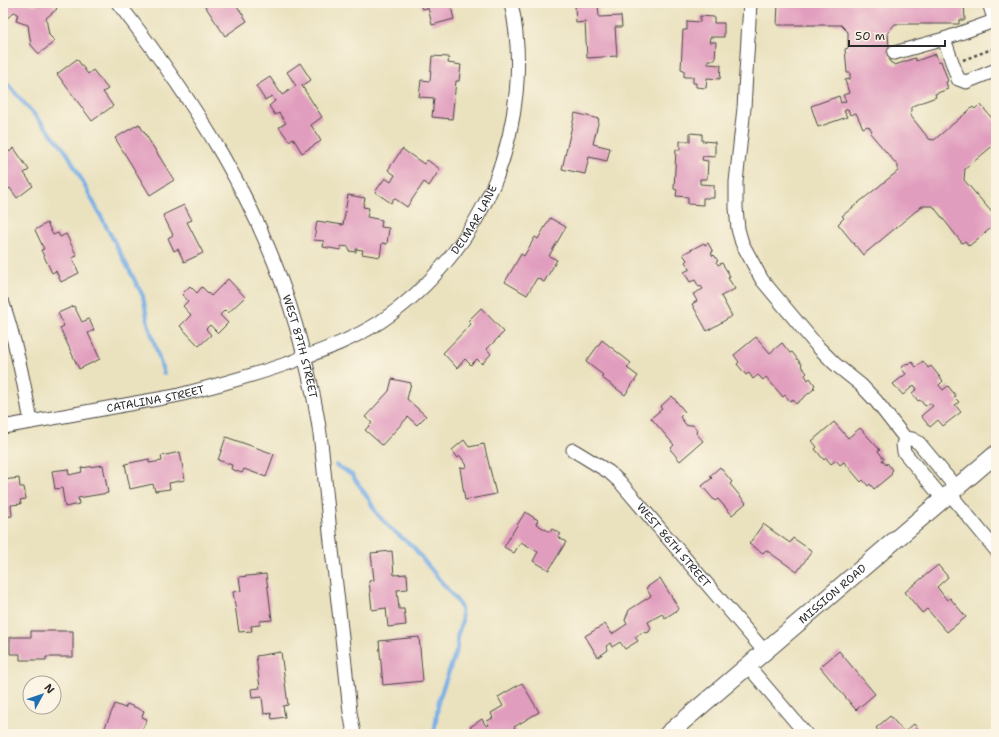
<svg xmlns="http://www.w3.org/2000/svg" width="999" height="737" font-family="'Shantell Sans',sans-serif">
  <style>
    .lines { fill: none; stroke-linecap: round; stroke-linejoin: round }
    .stream { stroke: #77aee6; stroke-width: 4 }
    .building { fill: #e19dbe }
    .minor-casing { stroke: #484641; stroke-width: 15 }
    .major-casing { stroke: #484641; stroke-width: 19 }
    .path { stroke: #484641; stroke-width: 2.5; stroke-dasharray: 3 3; stroke-linecap: butt }
    .minor { stroke: #fff; stroke-width: 13 }
    .major { stroke: #fff; stroke-width: 17 }
    .labels { text-anchor: middle; dominant-baseline: central; stroke-width: 3; stroke-linejoin: round; paint-order: stroke }
    .street-label { font-size: 11px; fill: #2b2b2b; stroke: #fcf5e5 }
  </style>
  <rect width="100%" height="100%" fill="#fcf5e5"/>
  <filter id="ink" filterUnits="userSpaceOnUse"><feTurbulence type="fractalNoise" baseFrequency=".025" numOctaves="2"/><feDisplacementMap in="SourceGraphic" scale="8" xChannelSelector="R" yChannelSelector="G"/><feConvolveMatrix kernelMatrix="1 2 1 2 8 2 1 2 1" color-interpolation-filters="sRGB"/></filter>
  <filter id="wash" filterUnits="userSpaceOnUse"><feTurbulence type="fractalNoise" baseFrequency=".012" numOctaves="4" result="noise"/><feDisplacementMap in="SourceGraphic" scale="16" xChannelSelector="R" yChannelSelector="G"/><feGaussianBlur stdDeviation="0.9" result="paint"/><feColorMatrix in="noise" values="0 0 0 0 0 0 0 0 0 0 0 0 0 0 0 0 0 1.4 0 .05"/><feComposite in="paint" operator="in"/></filter>
  <g filter="url(#wash)">
    <rect width="100%" height="100%" fill="#eae2bf"/>
    <g class="lines">
      <g class="stream">
        <polyline points="3,79 61,145 69,156 143,296 148,323 164,374"/>
        <polyline points="336,465 352,475 368,498 377,514 390,528 413,547 457,601 461,608 462,621 457,637 457,649 439,699 434,734"/>
      </g>
    </g>
    <g id="blocks">
      <g class="building">
        <polygon points="3,3 26,3 35,6 39,3 52,3 57,9 46,18 49,35 55,41 39,54 31,45 28,25 16,21 18,14 14,12 4,21 3,19"/>
        <polygon points="203,3 235,3 247,21 225,36"/>
        <polygon points="420,3 450,3 454,19 432,25 428,8 422,9"/>
        <polygon points="778,3 964,3 965,20 959,20 959,24 895,24 888,32 890,62 895,65 915,58 916,61 936,54 938,62 941,61 948,81 946,82 948,89 935,94 936,97 912,106 910,115 929,139 934,140 973,107 975,109 980,104 996,123 996,143 965,169 964,180 996,217 996,224 969,246 965,241 962,243 933,206 922,206 863,255 838,224 844,218 842,216 898,171 898,166 870,133 872,131 868,126 863,128 856,113 850,115 848,109 844,111 847,117 818,127 811,106 839,96 841,103 846,101 843,95 849,93 845,80 850,79 850,73 847,73 845,49 848,48 848,32 841,25 777,25"/>
        <polygon points="598,5 599,17 621,16 622,27 615,27 617,56 587,58 585,22 576,23 575,6"/>
        <polygon points="700,16 714,17 714,23 724,23 724,37 710,37 709,42 716,42 715,60 708,60 708,64 721,65 720,79 707,78 706,88 696,87 696,83 693,83 693,77 684,77 684,70 681,69 683,30 687,30 687,21 700,22"/>
        <polygon points="432,56 449,57 448,63 461,65 459,81 456,81 452,119 432,117 434,98 419,97 421,80 430,81"/>
        <polygon points="77,59 88,74 93,70 108,89 103,92 113,106 92,121 57,74"/>
        <polygon points="300,63 311,80 302,86 322,117 311,125 321,141 302,153 293,138 289,141 279,127 286,123 279,113 275,115 269,106 275,101 272,96 265,100 256,86 270,77 282,95 296,86 287,72"/>
        <polygon points="575,113 599,119 593,144 610,148 607,161 589,157 585,174 562,169"/>
        <polygon points="139,124 174,180 150,195 115,138"/>
        <polygon points="690,133 702,134 702,141 715,142 715,157 703,156 702,160 708,161 707,179 700,179 700,184 714,185 714,198 703,198 703,205 688,204 688,197 676,196 677,190 674,189 676,149 680,150 680,141 690,141"/>
        <polygon points="3,143 9,152 14,148 29,170 24,173 33,186 17,198 10,188 5,191 3,188"/>
        <polygon points="402,149 424,164 427,160 440,169 429,186 424,182 407,207 394,198 391,203 375,192 385,178 391,182 395,175 388,170"/>
        <polygon points="348,195 365,198 363,207 369,208 367,217 382,220 381,227 389,228 387,244 382,243 380,257 362,254 363,250 356,249 356,252 349,251 349,247 341,246 341,250 323,247 324,241 314,240 317,221 343,225"/>
        <polygon points="184,205 192,220 187,222 203,253 184,262 178,249 174,251 168,238 173,235 163,215"/>
        <polygon points="550,218 566,227 549,256 557,260 544,282 537,278 527,295 505,282 521,254 524,256 535,237 538,239"/>
        <polygon points="47,223 53,235 58,233 60,237 66,234 77,256 72,258 79,273 61,282 56,271 52,273 41,250 44,249 35,230"/>
        <polygon points="704,243 705,245 708,243 713,252 711,253 713,256 714,255 718,261 716,262 718,265 722,263 730,276 728,278 735,289 721,296 732,316 707,331 692,304 697,301 693,294 703,289 701,286 699,287 695,280 690,282 684,272 690,269 685,262 687,260 683,254"/>
        <polygon points="228,279 245,297 228,313 225,310 220,315 228,323 218,333 210,325 206,329 211,335 199,346 180,326 191,315 183,306 188,301 182,294 190,286 197,293 202,287 211,296"/>
        <polygon points="74,306 82,322 89,319 94,330 88,333 100,359 79,369 60,328 64,326 58,313"/>
        <polygon points="481,308 504,332 487,349 491,354 482,364 477,359 471,365 465,359 457,368 443,353 471,324 468,321"/>
        <polygon points="756,337 770,353 782,343 790,353 792,352 802,365 801,366 807,373 805,375 808,380 810,378 815,385 813,387 815,388 796,404 793,399 790,401 785,395 783,397 766,377 763,380 758,375 753,379 749,373 746,375 737,364 739,362 734,355"/>
        <polygon points="602,340 631,363 627,368 638,376 625,395 601,377 603,375 586,362"/>
        <polygon points="923,361 928,368 931,366 943,381 939,385 943,390 948,386 956,396 954,397 959,402 955,405 961,412 943,426 938,420 930,427 921,416 933,406 930,403 925,406 920,400 918,401 912,393 917,389 914,385 903,395 893,384 906,374 901,368 907,363 909,365 912,362 916,367"/>
        <polygon points="392,379 411,383 407,399 426,416 417,425 408,417 382,445 365,430 372,423 365,417 389,391"/>
        <polygon points="672,396 685,412 680,417 687,426 689,425 693,425 697,430 696,433 703,441 680,461 670,449 674,445 651,418 662,409 660,407"/>
        <polygon points="834,422 848,438 860,428 880,450 878,451 884,459 882,460 886,465 887,463 893,470 891,472 892,474 874,489 870,484 868,486 863,480 861,482 844,462 840,465 836,460 831,464 826,458 824,460 815,449 817,447 812,441"/>
        <polygon points="226,437 274,454 266,477 244,469 242,473 231,469 232,465 218,460"/>
        <polygon points="464,440 469,447 484,444 496,494 465,500 460,468 467,467 466,464 460,456 458,458 452,450"/>
        <polygon points="180,452 185,480 169,483 170,489 155,491 153,484 130,489 125,464 149,459 149,463 162,461 161,456"/>
        <polygon points="103,465 108,493 78,498 79,504 65,507 62,488 55,489 52,471 68,469 69,475 82,472 81,468"/>
        <polygon points="720,467 732,482 730,484 746,503 732,515 718,499 715,501 702,486 712,478 710,476"/>
        <polygon points="19,478 20,487 24,487 26,499 20,500 21,504 11,505 12,516 3,517 3,480"/>
        <polygon points="525,512 538,520 536,524 550,532 552,529 561,534 558,537 566,542 549,570 533,561 538,552 521,542 514,553 504,547"/>
        <polygon points="763,524 790,543 793,538 812,551 797,572 766,550 763,553 749,544"/>
        <polygon points="392,551 394,575 407,574 408,589 397,590 399,609 404,609 406,625 388,627 386,608 372,610 369,581 374,580 371,553"/>
        <polygon points="938,565 948,577 937,587 947,600 950,598 966,617 947,632 927,609 922,613 905,592"/>
        <polygon points="266,574 272,620 260,621 260,625 251,626 252,631 239,632 233,592 241,591 239,577"/>
        <polygon points="660,578 679,609 665,618 662,614 648,622 651,628 649,632 646,633 643,632 635,637 638,641 625,649 620,642 612,647 610,643 606,646 608,650 598,657 585,636 605,624 612,634 627,624 625,620 629,610 651,596 646,588"/>
        <polygon points="31,631 73,631 73,657 46,657 46,660 20,660 20,654 10,654 10,637 31,637"/>
        <polygon points="419,637 423,681 383,685 379,641"/>
        <polygon points="839,651 875,694 856,710 820,667"/>
        <polygon points="281,652 288,705 283,706 285,717 272,719 271,713 264,714 262,697 252,698 251,689 260,688 256,656"/>
        <polygon points="522,683 539,712 514,727 517,733 515,734 462,734 462,732 465,731 468,731 470,733 473,732 470,727 482,719 486,726 489,725 487,721 493,718 491,713 503,706 498,697"/>
        <polygon points="115,704 125,708 127,704 144,711 142,717 147,719 140,734 102,734"/>
        <polygon points="890,716 904,732 914,724 922,734 881,734 876,728"/>
      </g>
    </g>
  </g>
  <g filter="url(#ink)">
    <use href="#blocks" fill-opacity="0" stroke="#484641" stroke-width="1"/>
    <g class="lines">
      <g class="minor-casing">
        <g id="minor">
          <path id="s1" d="M 118,3 C 195,102 261,204 296,326 C 306,361 315,398 320,434 C 324,467 327,500 330,533 C 337,593 344,652 350,712 L 354,734"/>
          <polyline points="750,3 744,108 736,182 736,208 738,229 742,243 762,280 818,347 835,364 861,385 876,401 905,438"/>
          <polyline points="989,3 996,25"/>
          <polyline points="994,21 944,39 958,79 966,82 996,70"/>
          <polyline points="894,53 944,39"/>
          <path d="M 3,304 C 16,342 24,382 31,422"/>
          <path id="s2" d="M 3,427 C 42,420 81,413 119,406 C 139,402 160,399 179,395 C 215,386 251,376 286,364 C 318,352 350,341 380,322 C 431,288 473,236 496,179 C 517,123 524,61 511,3"/>
          <path id="s3" d="M 573,450 L 609,472 L 620,482 L 765,652"/>
          <polyline points="950,494 996,550"/>
          <polyline points="944,500 904,452 903,445 905,438 912,439 919,443 957,489"/>
          <polyline points="748,666 806,734"/>
        </g>
      </g>
      <g class="major-casing">
        <g id="major">
          <path id="s4" d="M 668,734 L 996,454"/>
        </g>
      </g>
      <polyline class="path" points="963,60 992,49"/>
      <use href="#minor" class="minor"/>
      <use href="#major" class="major"/>
    </g>
  </g>
  <g class="labels">
    <g class="street-label">
      <text stroke="none"><textPath href="#s2" startOffset="534">DELMAR LANE</textPath></text>
      <text stroke="none"><textPath href="#s1" startOffset="392">WEST 87TH STREET</textPath></text>
      <text stroke="none"><textPath href="#s2" startOffset="155">CATALINA STREET</textPath></text>
      <text stroke="none"><textPath href="#s3" startOffset="140">WEST 86TH STREET</textPath></text>
      <text stroke="none"><textPath href="#s4" startOffset="216">MISSION ROAD</textPath></text>
    </g>
  </g>
  <rect width="999" height="737" fill="none" stroke="#fcf5e5" stroke-width="16"/>
  <g transform="translate(42 695) rotate(50)"><circle r="19" fill="#fcf5e5" stroke="#a8a49b"/>
  <path d="M0-3L7 15L0 10L-7 15Z" fill="#1f6fb2"/>
  <text y="-6" font-size="11" font-weight="bold" text-anchor="middle" fill="#2b2b2b">N</text>
  </g>
  <path d="M849 40v6h96v-6" fill="none" stroke="#2b2b2b" stroke-width="2"/>
  <text x="855" y="40" font-size="12" fill="#2b2b2b" stroke="#fcf5e5" stroke-width="3" paint-order="stroke">50 m</text>
</svg>
